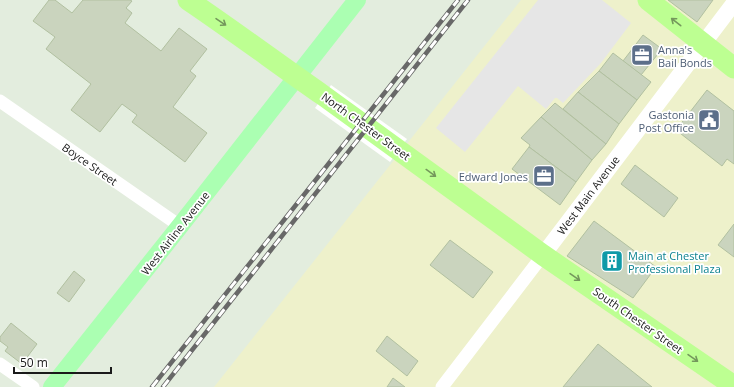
<svg xmlns="http://www.w3.org/2000/svg" width="734" height="387" font-family="'Open Sans',sans-serif">
  <style>
    .commercial { fill: #eef1cb }
    .parking { fill: #e6e6e6 }
    .pier { fill: #fff }
    .building { fill: #cad4be; stroke: #b1c0a0 }
    .lines { fill: none; stroke-linecap: round; stroke-linejoin: round }
    .minor { stroke: #fff; stroke-width: 13 }
    .tertiary { stroke: #fff; stroke-width: 16 }
    .secondary { stroke: #abffb2; stroke-width: 18 }
    .primary { stroke: #bdff92; stroke-width: 21 }
    .rail-casing { stroke: #686868; stroke-width: 4.5 }
    .rail { stroke: #fff; stroke-width: 3; stroke-dasharray: 9; stroke-linecap: butt }
    .oneway { stroke: #74985c }
    .labels { text-anchor: middle; dominant-baseline: central; stroke-width: 3.5; stroke-linejoin: round; paint-order: stroke }
    .service-label { font-size: 11px; fill: #4e5e75; stroke: #fff; text-anchor: end }
    .street-label { font-size: 11px; fill: #1a1a1a; stroke: #fff }
    .culture-label { font-size: 11px; fill: #0d838f; stroke: #fff; text-anchor: start }
  </style>
  <rect width="100%" height="100%" fill="#e3edde"/>
  <polygon class="commercial" points="521,0 734,0 734,387 214,387"/>
  <polygon class="parking" points="538,0 602,0 631,23 601,63 563,103 557,98 555,98 546,109 518,86 465,152 436,128"/>
  <polygon class="pier" points="331,85 407,139 390,162 315,108"/>
  <g class="building">
    <polygon points="49,0 55,0 72,13 83,0 130,0 132,1 126,8 132,13 125,23 161,51 179,28 207,49 190,71 196,76 173,107 207,133 185,162 132,122 137,115 122,104 100,132 71,110 91,84 46,49 55,37 33,21"/>
    <polygon points="668,0 713,0 697,22"/>
    <polygon points="643,35 662,49 641,75 623,61"/>
    <polygon points="613,53 651,82 637,100 599,71"/>
    <polygon points="599,71 637,100 619,124 578,92"/>
    <polygon points="707,90 734,111 734,164 727,159 722,166 676,130"/>
    <polygon points="578,92 619,124 606,144 563,109"/>
    <polygon points="555,103 606,144 592,160 541,117"/>
    <polygon points="541,117 592,160 576,182 529,147 530,145 521,138"/>
    <polygon points="529,147 576,182 560,205 512,169"/>
    <polygon points="635,165 678,198 664,217 621,184"/>
    <polygon points="594,221 656,267 633,298 567,256"/>
    <polygon points="734,224 734,257 718,245"/>
    <polygon points="450,240 493,272 473,298 430,265"/>
    <polygon points="74,271 85,280 69,302 57,293"/>
    <polygon points="11,323 37,344 22,364 5,351 8,347 0,341 0,337"/>
    <polygon points="387,336 418,361 407,376 376,351"/>
    <polygon points="598,344 652,387 563,387"/>
    <polygon points="393,378 405,387 387,387"/>
  </g>
  <g class="lines">
    <g class="minor">
      <polyline points="0,101 180,226"/>
      <polyline points="0,364 33,387"/>
      <polyline points="442,387 543,255"/>
    </g>
    <polyline class="tertiary" points="543,255 734,3"/>
    <polyline class="secondary" points="52,387 180,226 357,0"/>
    <g class="primary">
      <path d="M 188,0 C 234,31 278,64 324,96 L 543,255 L 734,386"/>
      <polyline points="648,0 734,68"/>
    </g>
    <g class="rail-casing">
      <g id="rail">
        <polyline points="152,387 458,0"/>
        <polyline points="163,387 468,0"/>
      </g>
    </g>
    <use href="#rail" class="rail"/>
  </g>
  <defs><path id="oneway-shaft" d="M-6 0H5M1.5-3L5.5 0L1.5 3" fill="none" stroke-width="1.6" stroke-linecap="round" stroke-linejoin="round"/></defs>
  <g class="oneway">
    <use href="#oneway-shaft" transform="translate(221 22) rotate(34)"/>
    <use href="#oneway-shaft" transform="translate(676 22) rotate(-142)"/>
    <use href="#oneway-shaft" transform="translate(431 173) rotate(36)"/>
    <use href="#oneway-shaft" transform="translate(575 277) rotate(35)"/>
    <use href="#oneway-shaft" transform="translate(693 358) rotate(35)"/>
  </g>
  <defs>
    <g id="office-square" transform="scale(1.15)"><rect x="-9" y="-9" width="18" height="18" rx="4" fill="#5c6f8a" stroke="#fff"/><path d="M-6-3h4V-5.5h4V-3h4V5H-6ZM-1-4.5V-3h2v-1.5ZM-6 0V1H6V0Z" fill="#fff"/></g>
    <g id="civic-square" transform="scale(1.15)"><rect x="-9" y="-9" width="18" height="18" rx="4" fill="#5c6f8a" stroke="#fff"/><path d="M-.6-6.5H3V-4.5H.6V-3L4-1V1h2V6H-6V1h2V-1L-.6-3ZM-1.2 2.5V6h2.4V2.5Z" fill="#fff"/></g>
    <g id="building-square" transform="scale(1.15)"><rect x="-9" y="-9" width="18" height="18" rx="4" fill="#0f9aa8" stroke="#fff"/><path d="M-4-6H4V6H1V3H-1V6H-4ZM-2.5-4.3h1.7v1.8h-1.7ZM.8-4.3h1.7v1.8H.8ZM-2.5-1h1.7V.8h-1.7ZM.8-1h1.7V.8H.8Z" fill="#fff"/></g>
  </defs>
  <g fill-rule="evenodd">
    <use href="#office-square" x="642" y="55"/>
    <use href="#civic-square" x="709" y="120"/>
    <use href="#office-square" x="544" y="176"/>
    <use href="#building-square" x="612" y="261"/>
  </g>
  <g class="labels">
    <g class="service-label">
      <text x="658" y="49" text-anchor="start">Anna's<tspan x="658" dy="13">Bail Bonds</tspan></text>
      <text x="694" y="114">Gastonia<tspan x="694" dy="13">Post Office</tspan></text>
      <text x="528" y="176">Edward Jones</text>
    </g>
    <g class="street-label">
      <text transform="translate(366 126) rotate(36)">North Chester Street</text>
      <text transform="translate(90 164) rotate(35)">Boyce Street</text>
      <text transform="translate(588 195) rotate(-53)">West Main Avenue</text>
      <text transform="translate(175 233) rotate(-52)">West Airline Avenue</text>
      <text transform="translate(638 320) rotate(35)">South Chester Street</text>
    </g>
    <g class="culture-label">
      <text x="628" y="255">Main at Chester<tspan x="628" dy="13">Professional Plaza</tspan></text>
    </g>
  </g>
  <path d="M14 367v6h97v-6" fill="none" stroke="#1a1a1a" stroke-width="2"/>
  <text x="20" y="367" font-size="12" fill="#1a1a1a" stroke="#ffffff" stroke-width="3" paint-order="stroke">50 m</text>
</svg>
